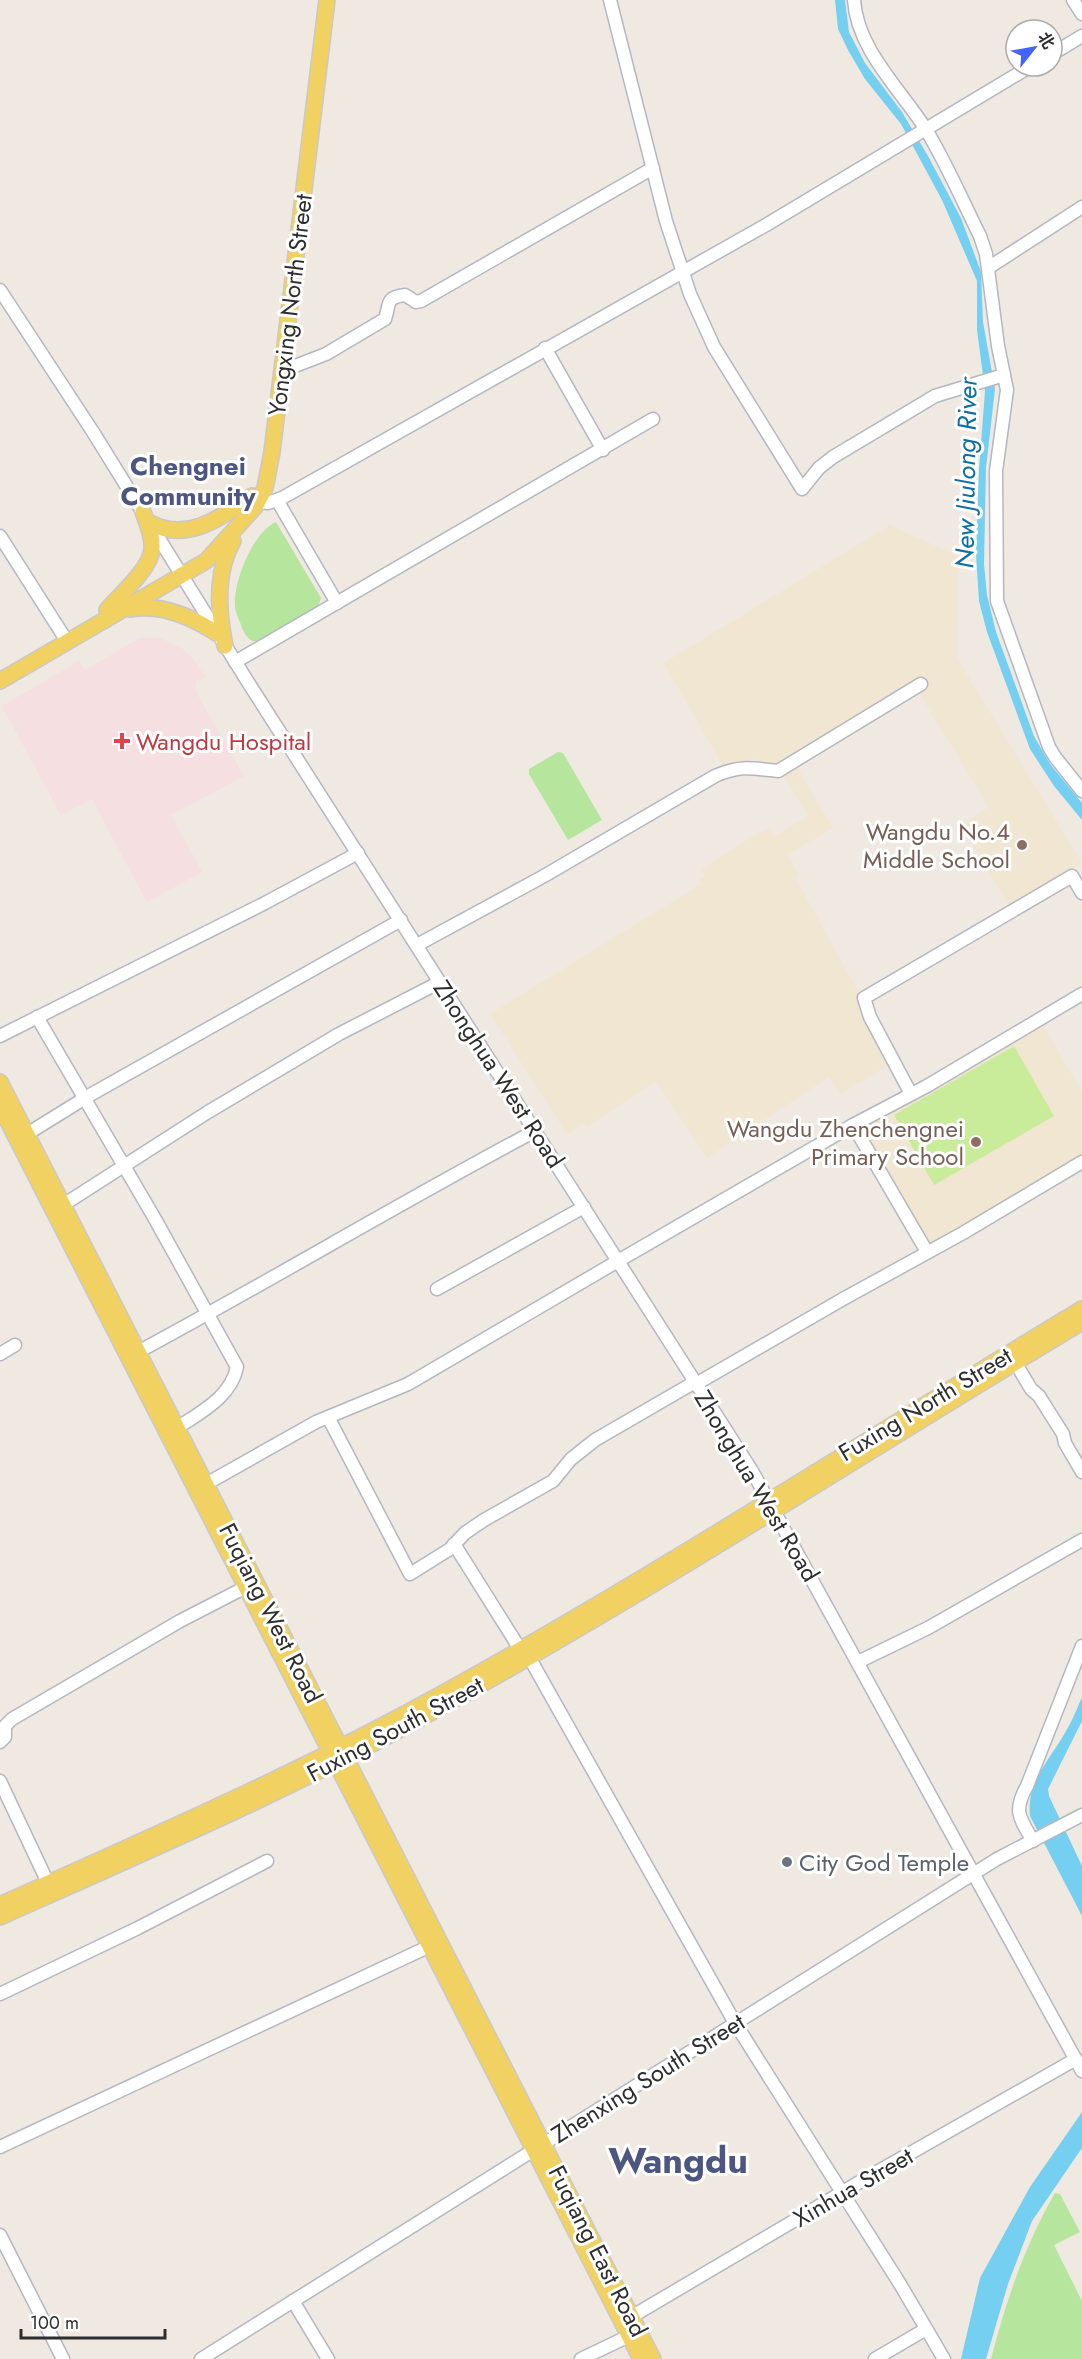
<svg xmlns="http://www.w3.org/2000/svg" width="1082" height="2359" font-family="Jost,'Noto Sans SC',sans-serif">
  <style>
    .education { fill: #f0e6d1 }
    .medical { fill: #f5dfe0 }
    .green { fill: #b6e59e }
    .pitch { fill: #c9ec9a }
    .water { fill: #75cff0 }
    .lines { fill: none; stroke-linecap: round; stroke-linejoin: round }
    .minor-casing { stroke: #b4b7c1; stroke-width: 15 }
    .major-casing { stroke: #c9c9c9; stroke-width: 18 }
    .minor { stroke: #fff; stroke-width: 12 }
    .major { stroke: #f2d163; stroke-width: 15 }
    .health-dot { fill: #e0444e; stroke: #fff; stroke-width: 2 }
    .education-dot { fill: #8d6e63; stroke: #fff; stroke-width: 2 }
    .worship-dot { fill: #6b7280; stroke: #fff; stroke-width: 2 }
    .labels { text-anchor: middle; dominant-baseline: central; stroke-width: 6; stroke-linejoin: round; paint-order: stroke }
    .street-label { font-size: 24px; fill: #2e2e2e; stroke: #fff }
    .health-label { font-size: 24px; fill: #be3a42; stroke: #fff; text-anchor: start }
    .education-label { font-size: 24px; fill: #785e54; stroke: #fff; text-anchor: end }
    .worship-label { font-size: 24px; fill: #5b616d; stroke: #fff; text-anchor: start }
    .neighbourhood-label { font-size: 26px; font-weight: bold; fill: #4d5680; stroke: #fff }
    .water-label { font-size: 26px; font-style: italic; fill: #0d6fa3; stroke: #fff }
    .town-label { font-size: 36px; font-weight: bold; fill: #4d5680; stroke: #fff }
  </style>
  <rect width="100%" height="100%" fill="#efe9e1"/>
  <g class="education">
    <polygon points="890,525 958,556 957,658 1082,863 1010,907 961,825 989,807 914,685 792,759 833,828 787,855 799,875 795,877 859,993 868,1023 890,1064 841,1094 829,1077 707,1158 656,1081 587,1127 584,1123 567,1134 490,1014 701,884 699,880 705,876 701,869 762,831 770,829 775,836 808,816 779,767 756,759 723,766 664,663"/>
    <polygon points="1042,1023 1082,1092 1082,1157 929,1245 862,1128"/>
  </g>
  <polygon class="medical" points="140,638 160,638 181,648 193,658 205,677 196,682 196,692 244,776 171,815 202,872 147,902 92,799 61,815 2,706 79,661 85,670"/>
  <g class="green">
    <path d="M 276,522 L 321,598 L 318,607 L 258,642 C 248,641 246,636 242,628 C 240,621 235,613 235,606 C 233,582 253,532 276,522 Z"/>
    <polygon points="558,752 563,753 602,820 568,840 529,774 529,769"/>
    <path d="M 1055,2193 L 1060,2194 L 1080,2232 L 1054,2245 L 1082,2301 L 1082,2359 L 991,2359 C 1006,2301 1025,2245 1055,2193 Z"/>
  </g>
  <polygon class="pitch" points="1014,1046 1054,1116 934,1185 894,1115"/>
  <g class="water">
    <polygon points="835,0 845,0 849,32 865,63 902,112 928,156 961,218 981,272 983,322 995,389 986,468 984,564 987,595 996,632 1034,736 1050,764 1082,803 1082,820 1054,786 1030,749 987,632 979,601 976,555 979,469 985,391 977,330 977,281 942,200 901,124 865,79 848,50 838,29"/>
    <path d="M 1082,1697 L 1082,1721 L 1048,1789 L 1049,1796 L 1082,1866 L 1082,1916 L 1030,1816 C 1026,1782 1050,1760 1066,1731 C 1073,1720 1077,1708 1082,1697 Z"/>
    <polygon points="1082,2112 1082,2148 1032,2221 1008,2284 986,2359 961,2359 980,2278 1030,2187"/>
  </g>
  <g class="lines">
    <g class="minor-casing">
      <g id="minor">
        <polyline points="610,0 666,221 690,294 714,347 802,489 819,468 833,457 935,396 1004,375"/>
        <path d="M 854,0 C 857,49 900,89 925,128 C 946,162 962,200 980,236 L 986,254 L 998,346 L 1007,390 L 996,471 L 997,601 L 1049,747 L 1055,757 L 1082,791"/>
        <polyline points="1073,0 1082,14"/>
        <polyline points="1052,54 1082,36"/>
        <polyline points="988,268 1082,207"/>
        <polyline points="0,290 93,432 246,679 752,1471 1082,2071"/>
        <polyline points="545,348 603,450"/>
        <path d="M 282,371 L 326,354 L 385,319 C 390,305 385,297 405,295 L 416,302 L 421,301 L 653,168"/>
        <polyline points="277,500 337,603"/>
        <polyline points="258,502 268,503 282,498 766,225 1031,66"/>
        <polyline points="0,536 63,635"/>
        <polyline points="235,662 653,419"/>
        <path d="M 417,945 L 544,876 L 715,776 C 740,765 752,768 778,771 L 921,684"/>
        <path d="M 37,1017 L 155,1219 L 237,1367 C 231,1397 201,1412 177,1428"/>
        <polyline points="0,1036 265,903 358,853"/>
        <polyline points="911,1094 870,1017 864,998 1072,876 1082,893"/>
        <polyline points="853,1125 927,1252"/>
        <polyline points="27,1134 90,1095 401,920"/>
        <polyline points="63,1205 208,1112 339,1034 440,982"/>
        <polyline points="437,1289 584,1207"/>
        <path d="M 138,1352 C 272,1280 401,1202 535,1131"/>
        <polyline points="0,1354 15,1345"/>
        <polyline points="1015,1362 1031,1389 1039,1396 1063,1434 1065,1443 1082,1472"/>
        <polyline points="696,1384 843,1299 963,1233 1082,1162"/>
        <polyline points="328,1417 410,1574 450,1549 465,1533 484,1520 553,1481 571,1459 595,1440 695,1382"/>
        <polyline points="206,1484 316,1422 408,1384 618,1261 853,1125 927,1086 1082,994"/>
        <polyline points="454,1544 520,1649"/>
        <polyline points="529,1657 735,2023 900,2284 944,2359"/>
        <polyline points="858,1662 928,1628 1082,1540"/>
        <polyline points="0,1742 5,1737 5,1726 12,1719 180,1621 246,1587"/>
        <polyline points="0,1781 48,1883"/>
        <path d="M 1033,1841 C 1019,1817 1013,1811 1027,1786 L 1082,1646"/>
        <polyline points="0,1994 138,1928 267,1861"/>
        <polyline points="0,2147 430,1946"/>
        <polyline points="0,2235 63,2359"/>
        <polyline points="293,2301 328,2359"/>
        <polyline points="631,2317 863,2180 1076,2059"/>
        <polyline points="201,2359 938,1896 997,1859 1082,1815"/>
        <polyline points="581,2359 629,2336"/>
        <polyline points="875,2359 926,2329"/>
      </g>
    </g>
    <g class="major-casing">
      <g id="major">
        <path d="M 150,523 C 188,543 221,517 252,496"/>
        <path d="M 131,609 C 162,603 192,617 218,634"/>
        <path d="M 107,610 C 120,595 151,568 152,549 C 153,536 147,523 143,512"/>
        <path d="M 225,646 C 218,612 215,572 233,541"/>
        <polyline points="0,681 206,561 255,507 265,488 272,452 327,0"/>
        <polyline points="0,1082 653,2359"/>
        <polyline points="0,1106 641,2359"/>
        <path d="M 0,1905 C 139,1842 281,1781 416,1708 C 642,1585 861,1442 1082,1309"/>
        <path d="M 0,1917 C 141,1854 285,1792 421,1718 C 646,1595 862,1454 1082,1322"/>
      </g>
    </g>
    <use href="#minor" class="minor"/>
    <use href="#major" class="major"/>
  </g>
  <path class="health-dot" d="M119 732h6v6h6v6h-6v6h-6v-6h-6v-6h6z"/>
  <g class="education-dot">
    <circle cx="1022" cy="845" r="6"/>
    <circle cx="976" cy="1142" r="6"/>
  </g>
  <circle class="worship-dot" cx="787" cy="1862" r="6"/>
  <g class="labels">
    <g class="street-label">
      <text transform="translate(290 305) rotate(-83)">Yongxing North Street</text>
      <text transform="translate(499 1074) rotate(57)">Zhonghua West Road</text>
      <text transform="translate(925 1404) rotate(-31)">Fuxing North Street</text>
      <text transform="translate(757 1486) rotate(59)">Zhonghua West Road</text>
      <text transform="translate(271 1613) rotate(63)">Fuqiang West Road</text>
      <text transform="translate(395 1729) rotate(-28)">Fuxing South Street</text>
      <text transform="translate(648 2078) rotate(-32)">Zhenxing South Street</text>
      <text transform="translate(853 2187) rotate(-30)">Xinhua Street</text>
      <text transform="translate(598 2251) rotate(63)">Fuqiang East Road</text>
    </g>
    <g class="health-label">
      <text x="136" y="741">Wangdu Hospital</text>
    </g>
    <g class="education-label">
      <text x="1010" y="831">Wangdu No.4<tspan x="1010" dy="28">Middle School</tspan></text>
      <text x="964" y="1128">Wangdu Zhenchengnei<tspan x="964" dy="28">Primary School</tspan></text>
    </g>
    <g class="worship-label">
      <text x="799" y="1862">City God Temple</text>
    </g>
    <g class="neighbourhood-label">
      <text x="188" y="466">Chengnei<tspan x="188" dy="30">Community</tspan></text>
    </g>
    <g class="water-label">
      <text transform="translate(966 473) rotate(-89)">New Jiulong River</text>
    </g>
    <g class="town-label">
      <text x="678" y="2160">Wangdu</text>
    </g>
  </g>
  <g transform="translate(1034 48) rotate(59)"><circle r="28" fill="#ffffff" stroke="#ababab" stroke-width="1.5"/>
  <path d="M0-4.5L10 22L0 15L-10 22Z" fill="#4264fb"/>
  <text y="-9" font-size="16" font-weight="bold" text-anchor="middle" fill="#2e2e2e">北</text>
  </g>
  <path d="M21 2329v9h144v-9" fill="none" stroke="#2e2e2e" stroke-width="3"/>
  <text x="30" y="2329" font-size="18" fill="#2e2e2e" stroke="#ffffff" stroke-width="4.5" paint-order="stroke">100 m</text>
</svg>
